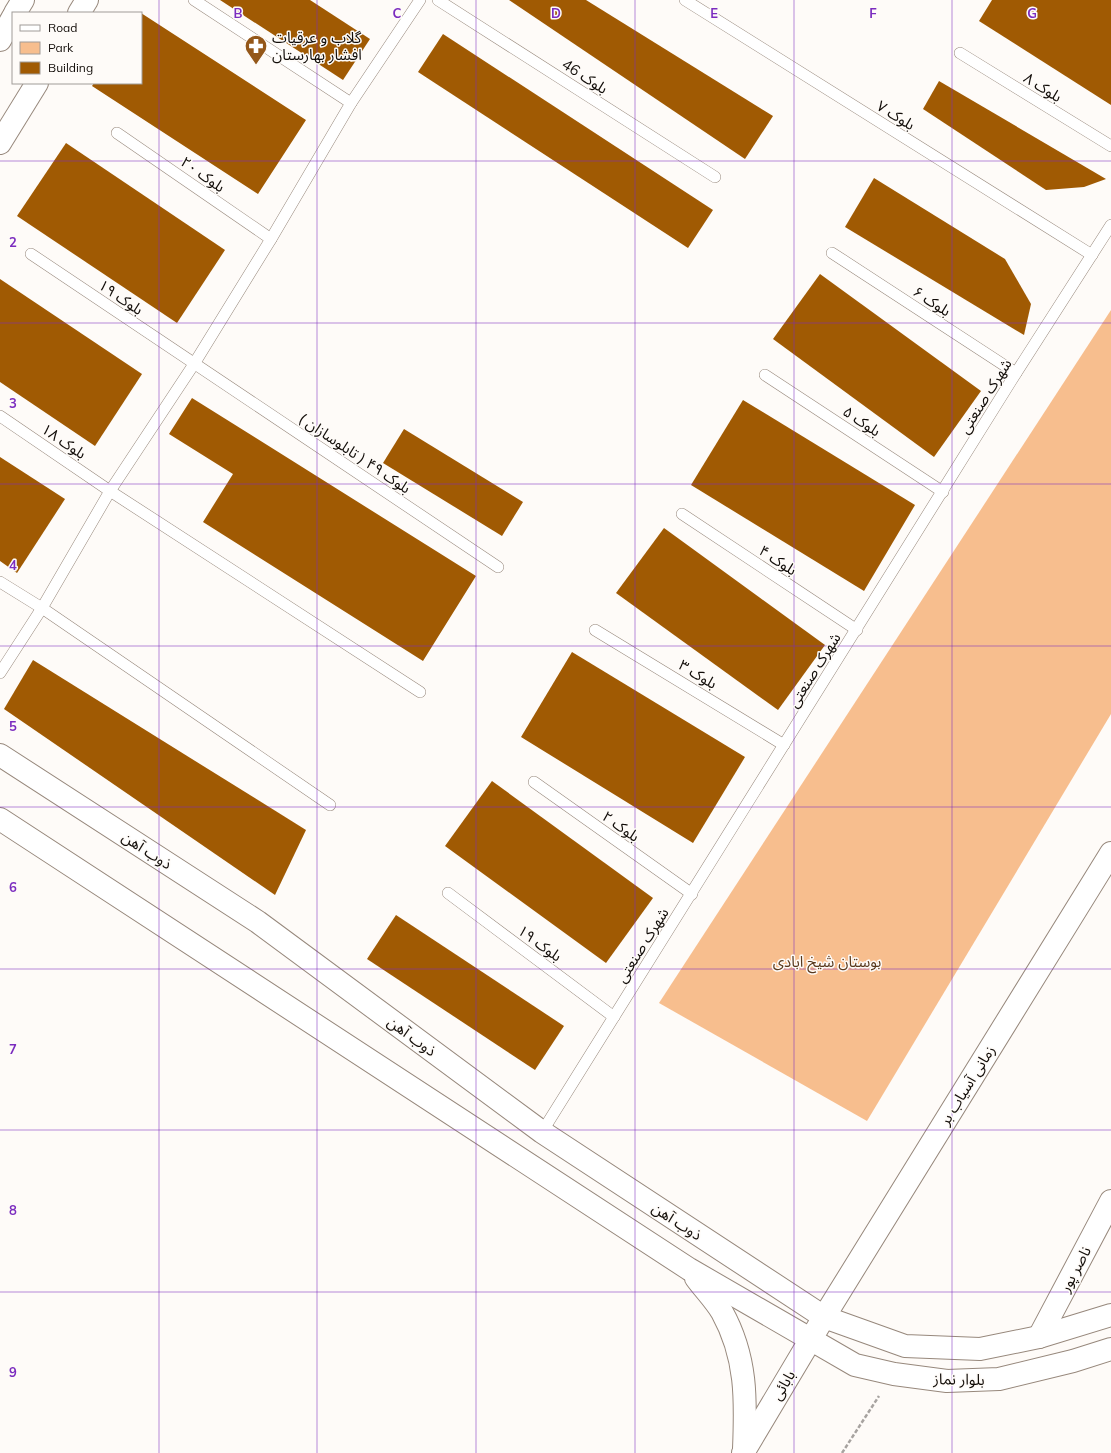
<svg xmlns="http://www.w3.org/2000/svg" width="1111" height="1453" font-family="Mulish,'Noto Sans Arabic',sans-serif">
  <style>
    .green { fill: #f7be8e }
    .building { fill: #a05a03 }
    .lines { fill: none; stroke-linecap: round; stroke-linejoin: round }
    .lane-casing { stroke: #97887c; stroke-width: 12 }
    .street-casing { stroke: #97887c; stroke-width: 24 }
    .secondary-casing { stroke: #97887c; stroke-width: 24 }
    .path { stroke: #a7a3a0; stroke-width: 2.5; stroke-dasharray: 4 2; stroke-linecap: butt }
    .lane { stroke: #fff; stroke-width: 11 }
    .street { stroke: #fff; stroke-width: 22 }
    .secondary { stroke: #fff; stroke-width: 22 }
    .grid { fill: none; stroke: #7b2cbf; stroke-width: 1; stroke-opacity: 0.55 }
    .labels { text-anchor: middle; dominant-baseline: central; stroke-width: 3; stroke-linejoin: round; paint-order: stroke }
    .poi-label { font-size: 15px; fill: #120d09; stroke: #fefbf8; text-anchor: start }
    .street-label { font-size: 15px; fill: #120d09; stroke: #fefbf8 }
    .park-label { font-size: 15px; fill: #59391d; stroke: #fefbf8 }
    .grid-label { font-size: 13px; text-anchor: middle; font-weight: bold; fill: #7b2cbf; stroke: #fefbf8; stroke-width: 3; stroke-linejoin: round; paint-order: stroke }
  </style>
  <rect width="100%" height="100%" fill="#fefbf8"/>
  <polygon class="green" points="1111,310 1111,714 867,1121 659,1003"/>
  <g class="building">
    <polygon points="220,0 310,0 370,39 343,80"/>
    <polygon points="509,0 586,0 773,116 745,159"/>
    <polygon points="992,0 1111,0 1111,105 979,21"/>
    <polygon points="141,13 306,120 258,194 92,86 94,83 141,83"/>
    <polygon points="443,34 713,210 688,248 418,72"/>
    <polygon points="939,81 1106,179 1084,187 1046,190 923,109"/>
    <polygon points="66,143 225,250 177,323 17,216"/>
    <polygon points="874,178 1005,259 1031,304 1024,335 845,227"/>
    <polygon points="820,274 981,391 934,457 773,339"/>
    <polygon points="0,279 142,374 95,446 0,382"/>
    <polygon points="192,398 476,576 423,661 203,522 233,474 169,434"/>
    <polygon points="743,400 915,505 864,591 691,485"/>
    <polygon points="404,429 523,502 502,536 383,463"/>
    <polygon points="0,457 65,499 17,573 0,561"/>
    <polygon points="664,528 825,645 778,710 616,593"/>
    <polygon points="572,652 745,757 693,843 521,737"/>
    <polygon points="33,660 306,830 275,895 4,709"/>
    <polygon points="492,781 653,898 606,963 445,846"/>
    <polygon points="396,915 564,1026 535,1070 367,959"/>
  </g>
  <g class="lines">
    <g class="lane-casing">
      <g id="lane">
        <polyline points="194,0 351,103"/>
        <polyline points="438,0 715,177"/>
        <polyline points="685,0 1092,255"/>
        <polyline points="960,53 1111,146"/>
        <polyline points="117,133 271,239"/>
        <polyline points="832,253 1016,373"/>
        <polyline points="31,254 498,567"/>
        <polyline points="765,375 943,492"/>
        <polyline points="0,416 110,491 420,692"/>
        <polyline points="682,514 857,630"/>
        <polyline points="0,582 42,608 330,805"/>
        <polyline points="595,630 784,745"/>
        <polyline points="0,673 42,608 110,491 194,364 271,239 351,103 420,0"/>
        <polyline points="534,782 692,894"/>
        <polyline points="448,893 614,1017"/>
        <polyline points="542,1132 1016,373 1111,225"/>
      </g>
    </g>
    <g class="street-casing">
      <polyline id="street" points="1039,1337 1111,1201"/>
    </g>
    <g class="secondary-casing">
      <g id="secondary">
        <polyline points="15,13 23,0"/>
        <polyline points="79,13 87,0"/>
        <polyline points="0,40 13,17"/>
        <polyline points="0,143 37,83"/>
        <polyline points="0,755 258,922 542,1132 824,1317 905,1346 980,1349 1039,1337 1111,1315"/>
        <polyline points="0,819 689,1269 855,1365 894,1374 947,1381 999,1379 1073,1361 1111,1349"/>
        <path d="M 696,1278 C 704,1289 715,1300 722,1312 C 747,1357 746,1400 744,1449"/>
        <polyline points="743,1453 824,1317 1111,853"/>
      </g>
    </g>
    <polyline class="path" points="842,1453 879,1396"/>
    <use href="#lane" class="lane"/>
    <use href="#street" class="street"/>
    <use href="#secondary" class="secondary"/>
  </g>
  <path class="grid" d="M 159,0 L 159,1453M 317,0 L 317,1453M 476,0 L 476,1453M 635,0 L 635,1453M 794,0 L 794,1453M 952,0 L 952,1453M 0,161 L 1111,161M 0,323 L 1111,323M 0,484 L 1111,484M 0,646 L 1111,646M 0,807 L 1111,807M 0,969 L 1111,969M 0,1130 L 1111,1130M 0,1292 L 1111,1292"/>
  <defs>
    <g id="pharmacy-pin" transform="scale(1.15)"><path d="M0 17L-7.5 6A9.5 9.5 0 1 1 7.5 6Z" fill="#945719" stroke="#fefbf8"/><path d="M-2-6h4v4h4v4h-4v4h-4v-4h-4v-4h4Z" fill="#fff"/></g>
  </defs>
  <g fill-rule="evenodd">
    <use href="#pharmacy-pin" x="256" y="46"/>
  </g>
  <g class="labels">
    <g class="poi-label">
      <text x="272" y="37">گلاب و عرقیات<tspan x="272" dy="17">افشار بهارستان</tspan></text>
    </g>
    <g class="street-label">
      <text transform="translate(585 76) rotate(33)">بلوک 46</text>
      <text transform="translate(1043 87) rotate(32)">بلوک ۸</text>
      <text transform="translate(896 115) rotate(32)">بلوک ۷</text>
      <text transform="translate(203 174) rotate(35)">بلوک ۲۰</text>
      <text transform="translate(121 297) rotate(34)">بلوک ۱۹</text>
      <text transform="translate(932 301) rotate(33)">بلوک ۶</text>
      <text transform="translate(985 396) rotate(-58)">شهرک صنعتی</text>
      <text transform="translate(862 421) rotate(34)">بلوک ۵</text>
      <text transform="translate(64 441) rotate(34)">بلوک ۱۸</text>
      <text transform="translate(355 453) rotate(34)">بلوک ۴۹ ( تابلوسازان )</text>
      <text transform="translate(778 560) rotate(33)">بلوک ۴</text>
      <text transform="translate(814 670) rotate(-58)">شهرک صنعتی</text>
      <text transform="translate(698 674) rotate(31)">بلوک ۳</text>
      <text transform="translate(621 826) rotate(35)">بلوک ۲</text>
      <text transform="translate(147 850) rotate(33)">ذوب آهن</text>
      <text transform="translate(540 943) rotate(36)">بلوک ۱۹</text>
      <text transform="translate(642 945) rotate(-58)">شهرک صنعتی</text>
      <text transform="translate(412 1036) rotate(36)">ذوب آهن</text>
      <text transform="translate(967 1085) rotate(-58)">زمانی آسیاب بر</text>
      <text transform="translate(677 1221) rotate(33)">ذوب آهن</text>
      <text transform="translate(1075 1269) rotate(-62)">ناصر پور</text>
      <text transform="translate(959 1379) rotate(1)">بلوار نماز</text>
      <text transform="translate(783 1385) rotate(-59)">بابائی</text>
    </g>
    <g class="park-label">
      <text x="827" y="961">بوستان شیخ ابادی</text>
    </g>
  </g>
  <g class="grid-label">
    <text x="238" y="18">B</text>
    <text x="397" y="18">C</text>
    <text x="556" y="18">D</text>
    <text x="714" y="18">E</text>
    <text x="873" y="18">F</text>
    <text x="1032" y="18">G</text>
    <text x="13" y="247">2</text>
    <text x="13" y="408">3</text>
    <text x="13" y="570">4</text>
    <text x="13" y="731">5</text>
    <text x="13" y="892">6</text>
    <text x="13" y="1054">7</text>
    <text x="13" y="1215">8</text>
    <text x="13" y="1377">9</text>
  </g>
  <rect x="12" y="12" width="130" height="72" fill="#fefbf8" stroke="#a09c98"/>
  <rect x="20" y="25" width="20" height="6" fill="#ffffff" stroke="#a09c98"/>
  <text x="48" y="32" font-size="12" fill="#120d09">Road</text>
  <rect x="20" y="42" width="20" height="12" fill="#f7be8e" stroke="#a09c98"/>
  <text x="48" y="52" font-size="12" fill="#120d09">Park</text>
  <rect x="20" y="62" width="20" height="12" fill="#a05a03" stroke="#a09c98"/>
  <text x="48" y="72" font-size="12" fill="#120d09">Building</text>
</svg>
